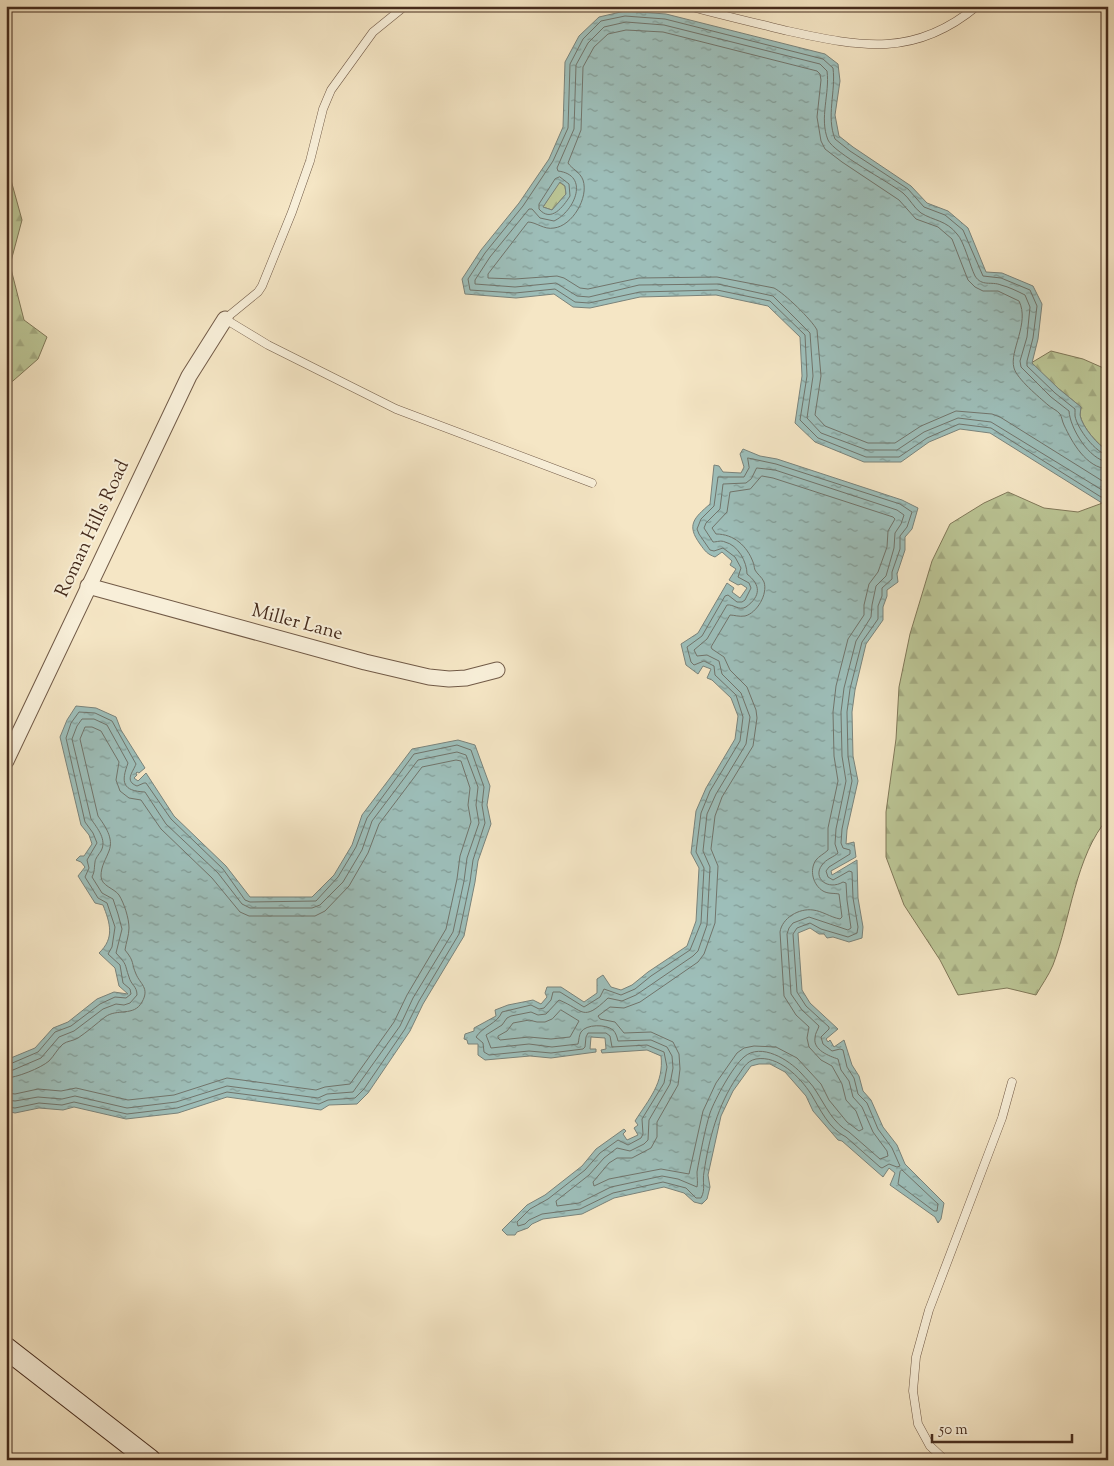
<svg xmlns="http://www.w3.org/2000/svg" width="1114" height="1466" font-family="'Sorts Mill Goudy',serif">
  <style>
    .forest { fill: url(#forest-firs); stroke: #807859 }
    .water { fill: url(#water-ripples); stroke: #7a837b; fill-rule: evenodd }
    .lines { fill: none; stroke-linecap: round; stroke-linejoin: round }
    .shore { stroke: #71746b; stroke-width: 1 }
    .lane-casing { stroke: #715a47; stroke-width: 9 }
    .street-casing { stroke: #715a47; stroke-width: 17 }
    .secondary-casing { stroke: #452b1d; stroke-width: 23 }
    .lane { stroke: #f8efd9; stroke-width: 8 }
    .street { stroke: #f8efd9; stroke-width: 15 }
    .secondary { stroke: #f8efd9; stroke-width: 21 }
    .labels { text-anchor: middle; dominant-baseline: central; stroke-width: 4; stroke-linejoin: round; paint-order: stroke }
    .street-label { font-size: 19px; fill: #452b1d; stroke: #f8efd9 }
  </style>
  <defs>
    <pattern id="forest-firs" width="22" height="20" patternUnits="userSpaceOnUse" patternTransform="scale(1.25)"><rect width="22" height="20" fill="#bbc595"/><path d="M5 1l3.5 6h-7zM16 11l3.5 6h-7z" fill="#a2a980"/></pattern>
    <pattern id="water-ripples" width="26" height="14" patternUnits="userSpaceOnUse" patternTransform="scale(1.25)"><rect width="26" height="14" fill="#9dbeb9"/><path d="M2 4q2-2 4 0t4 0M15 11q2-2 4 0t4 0" fill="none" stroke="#829b96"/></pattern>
  </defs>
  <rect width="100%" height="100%" fill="#f5e6c5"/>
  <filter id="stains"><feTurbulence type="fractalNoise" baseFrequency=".004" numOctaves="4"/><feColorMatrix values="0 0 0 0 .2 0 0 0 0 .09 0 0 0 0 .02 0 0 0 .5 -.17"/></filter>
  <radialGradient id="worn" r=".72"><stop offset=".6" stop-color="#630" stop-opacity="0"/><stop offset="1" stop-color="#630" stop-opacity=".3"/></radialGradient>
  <g class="forest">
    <polygon points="6,162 22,220 10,265 24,320 47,337 38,359 6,387"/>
    <polygon points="559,182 565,186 566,194 552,210 543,207"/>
    <path d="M 1051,351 L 1083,359 L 1108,370 L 1108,451 C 1098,445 1082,427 1080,415 C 1080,412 1081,410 1081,407 L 1059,389 L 1031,363 Z"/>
    <path d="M 1008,492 L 1044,508 L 1078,512 L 1108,501 L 1108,818 C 1075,857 1071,918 1053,965 C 1049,975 1041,986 1036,995 L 1007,988 L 958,995 L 940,960 L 904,905 L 886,857 L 886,812 L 896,739 L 899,687 L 910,634 L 932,561 L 950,524 L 984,503 Z"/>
  </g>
  <g class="water">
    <path d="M 625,11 L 666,14 L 825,54 L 838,64 L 840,81 L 835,115 L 839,136 L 853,147 L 911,186 L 927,203 L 948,211 L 968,228 L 986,272 L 1002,273 L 1033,286 L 1042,304 L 1038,339 L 1032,363 L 1059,389 L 1081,407 C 1081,410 1080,412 1080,415 C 1082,427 1098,445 1108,451 L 1108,501 L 1102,503 L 990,433 L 960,429 L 929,442 L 901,462 L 864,462 L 815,442 L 795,423 L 802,376 L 800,337 L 768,306 L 716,295 L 640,297 L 590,308 L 573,307 L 554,294 L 516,298 L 465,294 L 462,279 L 481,250 L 519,203 L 549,159 L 563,127 L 565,62 L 579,36 L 599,17 ZM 560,182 L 565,186 L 566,194 L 552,210 L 543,207 Z"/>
    <path d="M 743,449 L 760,456 L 777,459 L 902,500 L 918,508 L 912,529 L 905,537 L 905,550 L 897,574 L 898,582 L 887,590 L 887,596 L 883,607 L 883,620 L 866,644 L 855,690 L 852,712 L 853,756 L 858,781 L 847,830 L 846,844 L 854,842 L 856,857 L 831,871 L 832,875 L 857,860 L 858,898 L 863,927 L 862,938 L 849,942 L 833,937 L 827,938 L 824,934 L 819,934 L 810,928 L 798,933 L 802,990 L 810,1003 L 838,1029 L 826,1039 L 828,1042 L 830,1040 L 834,1047 L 844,1040 L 852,1065 L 859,1076 L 863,1091 L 871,1100 L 883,1127 L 897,1145 L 905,1164 L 944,1203 L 941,1219 L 938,1223 L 935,1217 L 890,1185 L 895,1173 L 889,1168 L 883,1177 L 842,1141 L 838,1140 L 813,1111 L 806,1096 L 785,1072 L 770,1064 L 759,1064 L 751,1066 L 733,1091 L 721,1116 L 708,1175 L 710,1187 L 707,1199 L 702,1204 L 694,1202 L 684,1193 L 664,1187 L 614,1198 L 582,1214 L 543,1219 L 532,1224 L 528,1228 L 517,1232 L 515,1235 L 507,1235 L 502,1230 L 527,1205 L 545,1195 L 582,1166 L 596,1149 L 624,1129 L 626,1131 L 623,1134 L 627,1140 L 638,1135 L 634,1128 L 638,1125 L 635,1121 C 649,1099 664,1083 661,1056 L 647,1050 L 602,1053 L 601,1050 L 606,1049 L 605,1038 L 591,1037 L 590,1049 L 596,1049 L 596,1052 L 551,1058 L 530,1056 L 485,1060 L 478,1055 L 478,1044 L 468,1044 L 467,1040 L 464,1039 L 465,1034 L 474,1031 L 474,1028 L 496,1016 L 495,1010 L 508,1005 L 533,1000 L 541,1004 L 547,997 L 545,993 L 547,987 L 561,987 L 584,1002 L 597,993 L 597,979 L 603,975 L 611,987 L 621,990 L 632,985 L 648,972 L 687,946 L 696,921 L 699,868 L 691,853 L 696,811 L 706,788 L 735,739 L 738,716 L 731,698 L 712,680 L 707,678 L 711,669 L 703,666 L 698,674 L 686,665 L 681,644 L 698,633 L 727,583 L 734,588 L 732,592 L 740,598 L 747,588 L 741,584 L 738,585 L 729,580 L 736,569 L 730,565 L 732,561 L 722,552 L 715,557 C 707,554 705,551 700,544 C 686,525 694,518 710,504 L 714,465 L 719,466 L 723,472 L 741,473 L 744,467 L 740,454 Z"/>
    <path d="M 76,706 L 96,708 L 116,717 L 121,730 L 145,768 L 139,773 L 137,772 L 136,773 L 137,775 L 134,778 L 138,781 L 146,773 L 174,816 L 226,866 L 250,897 L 312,897 L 334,875 L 352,845 L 362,815 L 412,749 L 458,740 L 475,745 L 490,786 L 487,805 L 491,824 L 478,861 L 475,882 L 464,936 L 423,1004 L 410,1031 L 368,1093 L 357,1104 L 329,1105 L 321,1110 L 227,1097 L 178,1113 L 126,1119 L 74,1107 L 63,1110 L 39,1108 L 15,1113 L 6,1111 L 6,1060 L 35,1048 L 53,1028 L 68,1022 L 97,999 L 114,992 L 128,994 L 119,986 L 115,968 L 99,953 C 115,938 110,923 103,905 L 95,903 L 78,876 L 85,867 L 81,862 L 76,860 L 80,856 L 84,856 L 92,844 L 89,835 L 81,825 L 60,737 L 67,720 Z"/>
  </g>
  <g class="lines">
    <g class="shore">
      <path d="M 560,177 L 569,184 L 570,196 C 563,207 551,223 539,209 L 539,204 L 555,179 Z"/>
      <path d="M 1108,455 C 1096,454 1077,428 1075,416 C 1075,414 1075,411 1075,409 L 1055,393 L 1027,366 L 1027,361 L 1033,338 L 1037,306 L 1030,290 L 1001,278 L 983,276 L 963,230 L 945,215 L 924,207 L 908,189 L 850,151 L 835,139 C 826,116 836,92 833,68 L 823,59 L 665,19 L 625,16 L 601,21 L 583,39 L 570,64 L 568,128 L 553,161 L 523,206 L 485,253 L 468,279 L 470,290 L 515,293 L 555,289 L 575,302 L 589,303 L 640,292 L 717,290 L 770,301 L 805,335 L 807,376 L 800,420 L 818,438 L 866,457 L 899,457 L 927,438 L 959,424 L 991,428 L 1101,497 L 1108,497"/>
      <path d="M 748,458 L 776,464 L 900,504 L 912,512 L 907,527 L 900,536 L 900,549 L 892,572 L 892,579 L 882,588 L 882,596 L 878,606 L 878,619 L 862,642 L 850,689 L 847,712 L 848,756 L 852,781 L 842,829 L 841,843 L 843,848 L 850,850 L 850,854 L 829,867 L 826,871 L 828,877 L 833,880 L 849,871 L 852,872 L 853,898 L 858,927 L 857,933 L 848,937 L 821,929 L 810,923 L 797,928 L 793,934 L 797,992 L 806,1006 L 829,1027 L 829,1029 L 821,1037 L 823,1044 L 832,1051 L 840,1049 L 843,1050 L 847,1067 L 854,1078 L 858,1094 L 867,1103 L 878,1129 L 892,1148 L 900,1166 L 897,1167 L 889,1164 L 882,1168 L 880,1167 L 846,1137 C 829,1129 820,1109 811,1094 C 800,1077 778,1055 756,1059 C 746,1061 743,1069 737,1077 C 718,1105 709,1138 704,1172 C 702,1182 706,1189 701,1198 L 696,1198 L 686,1188 L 663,1182 L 613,1193 L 580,1209 L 542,1214 L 529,1220 L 525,1224 L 518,1226 L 517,1222 L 530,1209 L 548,1199 L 585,1170 L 600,1153 L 618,1140 L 628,1145 L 641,1138 L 643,1134 L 642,1119 L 664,1083 L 667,1067 L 664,1052 L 647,1045 L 612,1047 L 610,1036 L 606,1033 L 588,1033 L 586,1037 L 585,1047 L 583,1049 L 551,1053 L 529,1051 L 489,1055 L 484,1052 L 483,1043 L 476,1037 C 483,1026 497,1024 502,1012 L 531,1005 L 539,1009 L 544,1008 L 551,1000 L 553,992 L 560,992 L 584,1007 L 600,997 L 604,989 L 621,995 L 635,989 L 651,976 L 690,950 L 701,923 L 704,868 L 696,852 L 701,813 L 710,791 L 740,741 L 743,717 L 736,695 L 715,675 L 714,666 L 704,661 L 694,665 L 691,662 L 687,647 L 702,636 L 725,596 L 728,595 L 737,602 L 742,602 L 745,600 L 751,588 L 749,583 L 738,577 L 741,568 L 735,557 L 723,548 L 714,551 L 710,550 L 699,534 L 697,529 L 701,519 L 714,506 L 718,477 L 744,477 L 749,468 Z"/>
      <path d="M 1108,462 C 1089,460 1070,428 1069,411 L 1051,397 L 1021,367 L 1020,361 L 1027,337 L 1030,307 L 1025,295 C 1017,291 1009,287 1001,285 C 991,281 982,287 975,276 C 970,266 964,241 957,234 C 946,220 934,221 921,213 C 914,208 910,199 903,193 C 889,182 834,153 828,140 C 819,118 830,94 827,71 L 820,64 L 664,25 L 626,22 L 604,27 L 588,43 L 576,65 L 574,129 L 557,168 L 558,171 C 590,175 575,211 554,221 L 540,218 L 532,209 L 529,209 L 490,257 L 475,280 L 475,284 L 515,287 L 556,283 L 577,296 L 589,297 L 639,285 L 718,284 L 773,296 L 810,333 L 813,376 L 807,418 L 821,433 L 867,450 L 897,450 L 924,432 L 958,418 L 991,422 L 1102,490 L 1108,490"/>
      <path d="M 757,468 L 775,470 L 897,510 L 904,515 L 901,524 L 895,533 L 894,548 L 886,576 L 876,586 L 872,605 L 871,617 L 856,641 L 844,688 L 841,712 L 842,756 L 846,781 L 836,829 L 835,844 L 838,853 C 834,857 826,859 822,865 C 812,878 828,891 843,882 L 846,883 L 847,900 L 851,928 L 848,930 L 809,917 L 793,923 L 789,928 L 787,934 L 791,994 L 802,1010 L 819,1026 C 818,1030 815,1033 815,1038 C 813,1050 829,1056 838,1059 L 841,1070 L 849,1081 L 853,1097 L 862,1107 L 873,1132 L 887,1151 L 888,1156 L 880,1159 L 849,1132 C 833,1123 825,1105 816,1091 C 812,1084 806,1079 801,1073 C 789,1060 761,1042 744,1057 C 733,1066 715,1099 710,1113 C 705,1129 700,1155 697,1172 C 697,1178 698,1183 697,1187 L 678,1179 L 662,1176 L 611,1187 L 579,1203 L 557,1206 L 556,1201 L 589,1175 L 604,1158 L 617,1148 L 630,1151 L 644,1144 L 648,1140 L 649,1120 L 670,1084 L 673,1068 L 672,1056 L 667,1047 L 651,1040 L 618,1041 C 617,1037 616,1033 613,1030 C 606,1024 586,1024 581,1032 C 579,1035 579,1040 578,1044 L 552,1047 L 529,1044 L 491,1048 L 486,1035 L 502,1025 L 507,1018 L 511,1016 L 531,1012 L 538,1015 L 546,1014 L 559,1000 C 584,1010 582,1023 608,998 L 622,1001 L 636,995 L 693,956 L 698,951 L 707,925 L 710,867 L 703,851 L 707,814 L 716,794 L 746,744 L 750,717 L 741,693 L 722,674 L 719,661 L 707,655 L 697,656 L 694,650 L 707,639 L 727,605 C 734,604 738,611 746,607 C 761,596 761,585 747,574 C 747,562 738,545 725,542 C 721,540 717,542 713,542 L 704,528 L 706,523 L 720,509 L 723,484 L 746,483 L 751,479 Z"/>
      <path d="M 1108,469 C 1086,468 1072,442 1064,425 C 1062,421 1062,417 1060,414 C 1057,410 1051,408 1048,405 C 1039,397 1017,379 1014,368 C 1009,351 1030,323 1019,301 L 998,291 L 983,291 L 975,287 L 968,280 L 952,239 L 938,227 L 916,219 L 899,200 L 842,162 L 825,149 L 821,141 L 817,117 L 821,80 L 820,74 L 817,71 L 663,32 L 626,30 L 608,34 L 594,47 L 583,67 L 581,130 L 568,163 C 572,169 580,172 583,180 C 589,198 572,226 554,228 C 544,230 536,222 528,222 L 488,274 L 488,278 L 515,279 L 557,276 L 564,278 L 580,288 L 588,289 L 639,278 L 717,277 L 774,288 C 784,293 812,320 817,330 L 821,376 L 815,415 L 825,426 L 868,443 L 895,443 L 921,426 L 956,411 L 992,414 L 1000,417 L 1104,482 L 1108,483"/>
      <path d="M 762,476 L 773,478 L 893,517 L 895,519 L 888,531 L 887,547 L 878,572 L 869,584 L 864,605 L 864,615 L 848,639 L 836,686 L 833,712 L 834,756 L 838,781 L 828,828 L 828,850 C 824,854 819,856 816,860 C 809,870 813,885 823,891 C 828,894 834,893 839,894 L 842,917 L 840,919 C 830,917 822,911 813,910 C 799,908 782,918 780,932 L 784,996 L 796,1015 L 809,1027 L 807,1038 L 809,1047 L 821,1060 L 832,1066 L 842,1084 L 846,1100 L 856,1111 L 863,1129 L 859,1131 L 847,1122 L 829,1100 L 821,1084 L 797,1058 L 776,1047 L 754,1046 L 744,1048 L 737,1053 L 716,1083 L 703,1111 L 689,1174 L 661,1169 L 609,1179 L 594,1186 L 593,1182 L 609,1163 L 617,1158 L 632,1158 L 651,1148 L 657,1137 L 657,1122 L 678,1085 L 680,1069 L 679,1054 L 673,1042 L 651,1032 L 624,1033 L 615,1022 L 600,1019 L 598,1016 L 610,1007 L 624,1008 L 640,1002 L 698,962 L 704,954 L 715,923 L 718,866 L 711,849 L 715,816 L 722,797 L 753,746 L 757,718 L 756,710 L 747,687 L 730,670 L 724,657 L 712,649 L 711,647 L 730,615 C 734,615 739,617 745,616 C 757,613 768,594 764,582 C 762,577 757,574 755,570 C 754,567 754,564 753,562 C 747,546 734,534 716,534 L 712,528 L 727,512 L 730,492 L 750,489 Z"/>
      <polygon points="561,1010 579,1021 570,1037 551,1039 529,1037 500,1040 498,1038 498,1036 507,1031 513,1023 529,1020 537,1022 545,1022 552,1019"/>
      <path d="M 6,1065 L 10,1064 L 38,1052 L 55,1032 L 71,1026 L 100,1004 L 115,997 L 126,998 L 131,994 L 130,989 L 123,983 L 120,965 L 108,954 L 112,947 L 115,927 L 107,903 L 98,898 L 85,877 L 89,868 L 87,860 L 97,843 L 93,833 L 85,822 L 66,738 L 71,723 L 79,712 L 95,713 L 112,721 L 136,764 C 133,772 124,781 137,786 L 144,783 L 146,783 L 171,819 L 223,869 L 245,900 L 250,902 L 316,901 L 338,877 L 356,847 L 367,818 L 414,754 L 457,745 L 471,750 L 484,787 L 482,805 L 485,823 L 473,860 L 470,882 L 459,934 L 419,1001 L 405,1029 L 364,1089 L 355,1098 L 328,1100 L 319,1104 L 227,1092 L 177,1108 L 127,1114 L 74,1102 L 62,1105 L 39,1103 L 15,1108 L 6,1107"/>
      <path d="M 6,1071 L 13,1070 L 41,1058 L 59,1037 L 74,1031 L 103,1009 L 116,1004 L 124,1005 L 130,1003 L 137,995 C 137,986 131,985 129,977 C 124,963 128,966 116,953 L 122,929 L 118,914 L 113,899 L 102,893 L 92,877 C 95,871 94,868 95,862 C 95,859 99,854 101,851 C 107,840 98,829 91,819 L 72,739 L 77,726 L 82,719 L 94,719 L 107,725 L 128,763 C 121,782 122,791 145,792 L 166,824 L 218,873 L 242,904 L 250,908 L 312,908 L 320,905 L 343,882 L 362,850 L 372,821 L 418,760 L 457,752 L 466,755 L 478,787 L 476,805 L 479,823 L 467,858 L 464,881 L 453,932 L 413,998 L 400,1026 L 353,1092 L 327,1094 L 318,1098 L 227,1086 L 176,1102 L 127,1108 L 75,1096 L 62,1099 L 38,1097 L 15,1101 L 6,1100"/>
      <path d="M 6,1078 C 16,1078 41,1068 49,1061 C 54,1056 58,1048 63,1044 C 67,1041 73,1041 78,1038 C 87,1032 96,1024 105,1017 C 117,1008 134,1017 142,1002 C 150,988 140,984 136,974 C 131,963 135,962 125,950 C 126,943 129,935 129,928 C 129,918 124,903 119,895 C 114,888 101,886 101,876 C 101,866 106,859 109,851 C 114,838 105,826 98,816 L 80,739 L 85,727 L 92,727 L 101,731 L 119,762 L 116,780 L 120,791 L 129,798 L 141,800 L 161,829 L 212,878 L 240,912 L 249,916 L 315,916 L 325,911 L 349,886 L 368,853 L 379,824 L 422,767 L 456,760 L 461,761 L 470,788 L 468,805 L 471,822 L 460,856 L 457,879 L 446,929 L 407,995 L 394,1022 L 350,1084 L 325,1087 L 316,1090 L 227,1078 L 174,1095 L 128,1100 L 76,1088 L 61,1091 L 38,1089 L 15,1094 L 6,1093"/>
      <polygon points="902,1170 938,1204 937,1211 934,1211 898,1184 900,1172"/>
    </g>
    <g class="lane-casing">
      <g id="lane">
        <polyline points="405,6 373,32 331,90 323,109 310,161 292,212 262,286 258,292 225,319 268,345 396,409 592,483"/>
        <path d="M 688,6 C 721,15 755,23 788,31 C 861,47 915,58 977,6"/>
        <polyline points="945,1460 930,1446 918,1424 913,1391 916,1357 929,1310 1002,1118 1012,1082"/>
      </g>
    </g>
    <g class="street-casing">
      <g id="street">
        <polyline points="88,586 365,662 429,677 449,679 466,678 497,670"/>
        <polyline points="6,761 189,376 225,319"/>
      </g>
    </g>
    <g class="secondary-casing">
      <polyline id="secondary" points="6,1348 150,1460"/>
    </g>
    <use href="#lane" class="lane"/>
    <use href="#street" class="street"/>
    <use href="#secondary" class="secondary"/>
  </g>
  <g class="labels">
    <g class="street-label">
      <text transform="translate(93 529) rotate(-65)">Roman Hills Road</text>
      <text transform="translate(297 623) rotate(15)">Miller Lane</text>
    </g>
  </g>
  <rect width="1114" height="1466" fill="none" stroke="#f5e6c5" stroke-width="25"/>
  <rect x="8" y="8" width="1099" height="1451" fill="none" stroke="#452b1d" stroke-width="2.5"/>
  <rect x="12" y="12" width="1089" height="1441" fill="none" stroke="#452b1d"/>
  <path d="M932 1434v8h140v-8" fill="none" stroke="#452b1d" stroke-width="2.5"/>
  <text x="939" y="1434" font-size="15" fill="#452b1d" stroke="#f8efd9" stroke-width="4" paint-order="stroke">50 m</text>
  <rect width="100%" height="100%" filter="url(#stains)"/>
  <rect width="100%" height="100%" fill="url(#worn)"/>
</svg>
